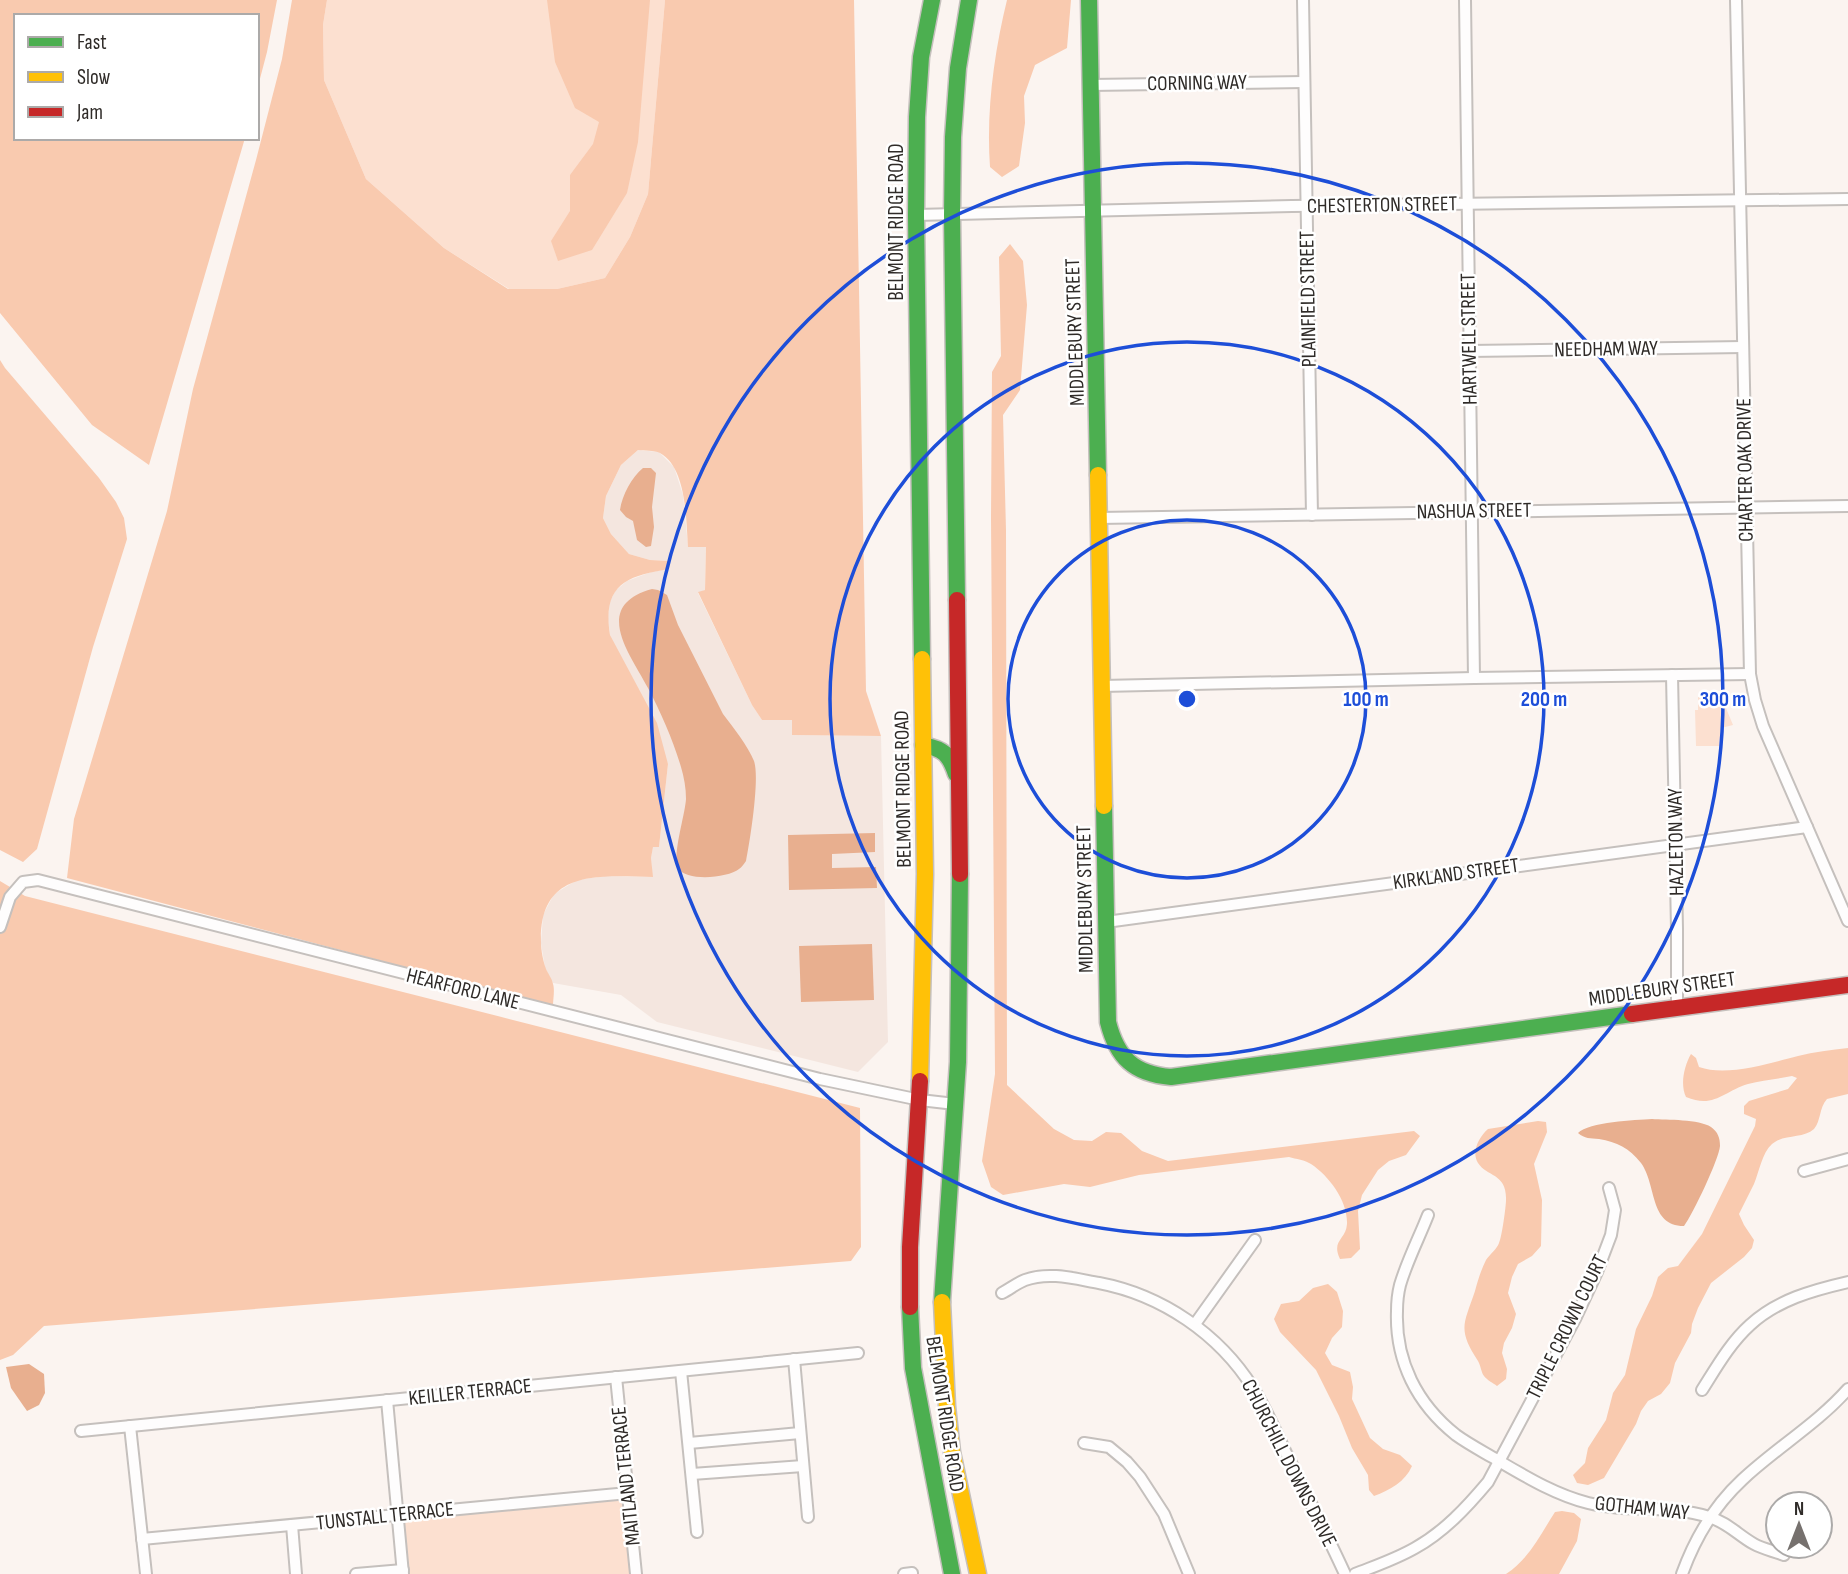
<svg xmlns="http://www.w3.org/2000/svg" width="1848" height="1574" font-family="'Sofia Sans Condensed',sans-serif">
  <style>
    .built { fill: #f4e6df }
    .green { fill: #fce0d0 }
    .forest { fill: #f9caaf }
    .water { fill: #e8af8f }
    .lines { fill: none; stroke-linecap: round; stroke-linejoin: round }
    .street-casing { stroke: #c5c0bd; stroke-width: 14 }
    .fast-casing { stroke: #c5c0bd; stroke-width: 19 }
    .slow-casing { stroke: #c5c0bd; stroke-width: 19 }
    .jam-casing { stroke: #c5c0bd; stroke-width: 19 }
    .street { stroke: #fefdfd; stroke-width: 10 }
    .fast { stroke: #4caf50; stroke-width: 16 }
    .slow { stroke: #ffc107; stroke-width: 16 }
    .jam { stroke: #c62828; stroke-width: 16 }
    .ring { fill: none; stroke: #1d4ed8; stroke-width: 3.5 }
    .labels { text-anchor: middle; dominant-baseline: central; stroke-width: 5; stroke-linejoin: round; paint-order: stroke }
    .street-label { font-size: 21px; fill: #2f2b28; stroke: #fff }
    .centre { fill: #1d4ed8; stroke: #fff; stroke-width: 3.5 }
    .ring-label { font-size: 21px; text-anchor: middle; font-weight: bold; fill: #1d4ed8; stroke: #fff; stroke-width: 5; stroke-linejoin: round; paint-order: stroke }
  </style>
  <rect width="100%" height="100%" fill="#fbf4f0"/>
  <polygon class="built" points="638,450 659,452 674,467 683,495 688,546 706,547 705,590 698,593 752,705 762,720 792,720 792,735 881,736 888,1042 858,1072 657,1022 621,995 553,983 545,968 541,943 543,915 554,894 577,880 605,876 652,877 651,858 653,846 659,847 668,764 610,635 608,619 609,603 616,590 627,581 651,572 669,569 669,561 650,560 629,554 611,534 603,518 606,496 621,465"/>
  <g class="green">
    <polygon points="327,0 665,0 648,194 630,237 605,278 557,289 509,289 444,248 366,179 324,80 323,25"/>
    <polygon points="1721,696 1733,725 1721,728 1719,746 1696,746 1695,710 1698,710 1698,697"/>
    <polygon points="628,1493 636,1574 403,1574 397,1515"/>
  </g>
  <g class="forest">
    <polygon points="0,0 277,0 267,52 257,90 257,16 16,16 16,138 245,138 149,465 92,425 0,313"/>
    <path d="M 292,0 L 327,0 L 323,25 L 324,80 L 366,179 L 444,248 L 508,289 L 557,289 L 605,278 L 630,237 L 648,194 L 665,0 L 854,0 L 866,691 L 881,736 L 792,735 L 792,720 L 762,720 L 752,705 L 698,592 L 705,590 L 706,547 L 688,547 C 686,520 687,468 660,453 C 654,450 644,451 638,450 L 621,465 L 606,496 L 603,518 L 611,534 L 629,554 L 650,560 L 670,561 L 669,569 C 626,576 602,585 610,635 L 657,723 L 668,764 L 659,847 L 653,847 L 651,858 L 653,877 C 600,876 539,868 541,942 C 541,950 543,961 546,969 C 548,974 552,978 553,984 C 555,990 553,999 553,1006 L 67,878 L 74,819 L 167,511 L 193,389 L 256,160 L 282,59 Z"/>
    <polygon points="547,0 650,0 638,142 627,193 592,250 558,261 551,241 570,211 570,175 593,144 599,122 575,108 555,62"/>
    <path d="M 1007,0 L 1071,0 L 1067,48 L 1035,65 L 1024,96 L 1025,123 L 1019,166 L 1002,177 L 990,167 C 986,112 994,53 1007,0 Z"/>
    <path d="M 1010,244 L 1023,261 L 1027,305 L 1020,390 L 1003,415 L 1006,530 L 1007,1085 L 1054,1129 L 1074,1140 L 1092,1141 L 1106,1132 L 1121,1133 L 1142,1151 L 1168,1161 L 1414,1131 L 1420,1136 L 1406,1155 L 1389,1161 L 1378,1170 L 1362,1195 L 1358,1211 L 1360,1249 L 1351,1258 L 1340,1259 C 1331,1240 1346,1240 1347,1224 C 1348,1201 1329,1176 1311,1164 C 1305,1160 1296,1159 1289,1157 L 1139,1175 L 1090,1187 L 1064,1184 L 1003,1195 L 991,1187 L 982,1161 L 995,1074 L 991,518 L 992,372 L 1001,356 L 999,257 Z"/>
    <polygon points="0,360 5,368 99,478 116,502 124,518 127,539 93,647 37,849 23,862 0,850"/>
    <polygon points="0,881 25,896 860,1108 861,1247 851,1261 44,1326 13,1355 0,1360"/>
    <path d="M 1848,1048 L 1848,1094 L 1827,1099 C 1819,1108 1821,1121 1814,1129 C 1803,1139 1783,1134 1772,1144 C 1762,1153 1759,1172 1754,1184 C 1749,1194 1744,1204 1739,1214 L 1744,1225 L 1754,1240 L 1752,1248 L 1744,1257 L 1711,1283 L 1698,1308 L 1692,1324 L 1691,1333 L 1675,1363 L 1670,1383 L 1661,1394 L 1648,1401 L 1641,1411 L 1636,1424 L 1604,1478 L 1588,1485 L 1577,1483 L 1573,1475 L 1585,1463 L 1588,1448 L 1606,1420 L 1613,1393 L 1625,1375 L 1636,1329 L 1652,1296 L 1658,1277 L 1668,1268 L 1678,1266 L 1702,1234 L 1755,1126 L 1756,1119 L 1744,1114 L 1744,1106 L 1749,1101 L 1788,1089 L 1797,1078 L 1792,1076 C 1778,1079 1762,1080 1748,1084 C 1724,1091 1714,1109 1686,1097 C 1680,1085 1684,1066 1691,1054 L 1696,1058 L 1699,1067 C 1727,1077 1770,1063 1798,1056 C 1814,1052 1831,1050 1848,1048 Z"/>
    <path d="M 1538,1121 L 1546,1122 L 1547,1132 L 1534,1164 L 1542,1200 L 1541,1246 L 1532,1256 L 1518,1264 L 1512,1277 L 1508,1293 L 1516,1314 L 1512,1328 L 1504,1343 L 1502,1353 L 1507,1369 L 1506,1379 L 1497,1386 C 1493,1383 1487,1380 1484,1376 C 1481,1372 1481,1366 1478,1361 C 1457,1329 1464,1324 1475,1291 C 1478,1280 1481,1270 1486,1260 C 1490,1254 1497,1249 1499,1243 C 1502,1237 1506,1206 1506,1200 C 1507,1173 1487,1177 1478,1163 C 1471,1152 1479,1137 1488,1129 Z"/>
    <path d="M 1328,1284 L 1337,1292 L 1343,1311 L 1342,1327 L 1332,1338 L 1325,1353 L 1332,1365 L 1350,1372 L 1353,1387 L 1352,1399 L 1370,1438 L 1383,1449 L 1400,1455 L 1412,1466 C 1405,1482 1390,1490 1374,1496 L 1369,1490 L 1368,1475 L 1352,1448 L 1339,1416 L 1316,1370 L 1280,1332 L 1274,1319 L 1281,1304 L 1299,1301 L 1313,1288 Z"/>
    <path d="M 1562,1511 L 1574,1513 L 1581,1519 L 1577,1541 L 1559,1574 L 1506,1574 C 1530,1558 1540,1535 1555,1512 Z"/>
  </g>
  <g class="water">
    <path d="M 643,468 L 651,468 L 656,473 L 652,507 L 654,527 L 651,546 L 646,547 L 637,540 L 633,521 L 626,517 L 620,510 C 622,495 632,477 643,468 Z"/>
    <path d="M 652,589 L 658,590 L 667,595 L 678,625 L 723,714 C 733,727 748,746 754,761 C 760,778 750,841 746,861 C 743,865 742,867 739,869 C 728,878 686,882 678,868 C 672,856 685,815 686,799 C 686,788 684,777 681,767 C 673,740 661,713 648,688 C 630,654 591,606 652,589 Z"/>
    <polygon points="875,833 875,852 832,854 832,868 876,867 877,888 789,890 788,835"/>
    <polygon points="872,944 874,1000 801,1002 799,946"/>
    <path d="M 1652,1119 C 1667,1120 1699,1119 1711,1127 C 1718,1132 1720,1138 1720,1146 C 1719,1159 1693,1214 1684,1226 C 1649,1226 1657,1185 1641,1163 C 1629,1148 1617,1142 1599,1139 C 1590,1138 1585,1139 1578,1133 C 1589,1122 1635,1120 1652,1119 Z"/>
    <polygon points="29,1364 44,1374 45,1393 39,1405 27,1411 11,1388 6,1367"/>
  </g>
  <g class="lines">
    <g class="street-casing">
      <g id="street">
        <polyline points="1303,0 1312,515"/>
        <polyline points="1465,0 1474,678"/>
        <polyline points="1736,0 1750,674 1755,700 1763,726 1848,921"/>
        <polyline points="1090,85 1304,82"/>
        <polyline points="916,215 1292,206 1848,199"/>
        <polyline points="1469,351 1743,347"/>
        <polyline points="1099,518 1848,506"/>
        <polyline points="1672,675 1677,929 1677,1008"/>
        <polyline points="1102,686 1474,678 1750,674"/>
        <polyline points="1106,922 1807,827"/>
        <polyline points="0,927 10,897 23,882 38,880 820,1079 920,1100 955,1104"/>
        <polyline points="1804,1171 1848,1159"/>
        <path d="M 1428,1215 C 1419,1238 1407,1261 1400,1285 C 1398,1293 1397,1302 1397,1311 C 1395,1361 1417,1404 1456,1435 C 1467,1443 1480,1450 1492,1457 C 1523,1475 1553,1494 1588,1503 C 1628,1513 1669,1504 1709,1517 C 1727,1522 1738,1535 1754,1544 C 1763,1549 1774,1551 1784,1555"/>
        <path d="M 1002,1293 C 1010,1289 1017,1283 1025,1280 C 1049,1271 1076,1279 1099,1283 C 1162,1295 1219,1334 1253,1388 C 1267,1410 1277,1435 1289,1459 C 1308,1497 1327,1535 1345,1574"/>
        <polyline points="1195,1324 1255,1240"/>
        <polyline points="794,1359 808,1517"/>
        <polyline points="681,1371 697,1532"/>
        <polyline points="616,1377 636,1574"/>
        <path d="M 1702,1390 C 1716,1368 1730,1343 1750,1325 C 1777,1300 1813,1290 1848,1282"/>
        <polyline points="387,1400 403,1574"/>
        <polyline points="130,1426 146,1574"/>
        <polyline points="81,1431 858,1353"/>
        <polyline points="689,1443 800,1433"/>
        <polyline points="1084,1443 1109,1447 1127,1462 1140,1477 1164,1514 1189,1574"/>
        <polyline points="692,1474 803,1466"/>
        <polyline points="292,1525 296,1574"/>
        <polyline points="142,1539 628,1493"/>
        <polyline points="356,1574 403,1570"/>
        <polyline points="904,1574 912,1573"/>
        <path d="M 1355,1574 C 1375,1566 1396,1559 1415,1548 C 1444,1532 1467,1507 1488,1482 L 1575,1319 L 1597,1272 L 1611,1235 L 1615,1210 L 1609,1188"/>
        <path d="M 1682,1574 C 1695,1538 1714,1506 1742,1480 C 1776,1448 1817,1424 1848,1389"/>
      </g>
    </g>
    <g class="fast-casing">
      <g id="fast">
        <polyline points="1089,0 1098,475"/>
        <polyline points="957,600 952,215 953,137 958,68 969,0"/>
        <polyline points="922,659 916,215 917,117 921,57 932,0"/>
        <path d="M 923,745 C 944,749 949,754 956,774"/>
        <path d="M 1104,806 L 1108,1022 C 1117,1058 1134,1074 1171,1077 L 1632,1014"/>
        <polyline points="942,1302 958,1062 960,874"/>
        <polyline points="910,1307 913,1368 952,1574"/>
      </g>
    </g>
    <g class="slow-casing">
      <g id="slow">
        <polyline points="1098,475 1104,806"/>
        <polyline points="920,1081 925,874 922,659"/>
        <polyline points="942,1302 947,1406 952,1452 978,1574"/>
      </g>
    </g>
    <g class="jam-casing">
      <g id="jam">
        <polyline points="957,600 960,874"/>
        <polyline points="1632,1014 1848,985"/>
        <polyline points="910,1307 910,1247 920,1081"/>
      </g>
    </g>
    <use href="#street" class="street"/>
    <use href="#fast" class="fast"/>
    <use href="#slow" class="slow"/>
    <use href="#jam" class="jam"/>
  </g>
  <g class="ring">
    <circle cx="1187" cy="699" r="179"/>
    <circle cx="1187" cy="699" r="357"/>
    <circle cx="1187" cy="699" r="536"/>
  </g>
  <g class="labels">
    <g class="street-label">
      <text transform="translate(1197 83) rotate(-1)">CORNING WAY</text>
      <text transform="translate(1382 205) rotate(-1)">CHESTERTON STREET</text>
      <text transform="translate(896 222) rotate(-90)">BELMONT RIDGE ROAD</text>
      <text transform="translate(1308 299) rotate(-91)">PLAINFIELD STREET</text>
      <text transform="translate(1075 332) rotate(-92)">MIDDLEBURY STREET</text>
      <text transform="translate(1469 339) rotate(-91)">HARTWELL STREET</text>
      <text transform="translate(1606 349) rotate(-1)">NEEDHAM WAY</text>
      <text transform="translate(1745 470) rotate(-91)">CHARTER OAK DRIVE</text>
      <text transform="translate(1474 511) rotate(-1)">NASHUA STREET</text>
      <text transform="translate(903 789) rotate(-91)">BELMONT RIDGE ROAD</text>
      <text transform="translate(1676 842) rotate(-91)">HAZLETON WAY</text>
      <text transform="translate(1456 874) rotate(-8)">KIRKLAND STREET</text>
      <text transform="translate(1085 899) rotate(-91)">MIDDLEBURY STREET</text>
      <text transform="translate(463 989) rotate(14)">HEARFORD LANE</text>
      <text transform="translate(1662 989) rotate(-8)">MIDDLEBURY STREET</text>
      <text transform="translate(1567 1327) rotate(-64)">TRIPLE CROWN COURT</text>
      <text transform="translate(470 1392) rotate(-6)">KEILLER TERRACE</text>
      <text transform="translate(945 1414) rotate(81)">BELMONT RIDGE ROAD</text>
      <text transform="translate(1289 1463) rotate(63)">CHURCHILL DOWNS DRIVE</text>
      <text transform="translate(626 1476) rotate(-96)">MAITLAND TERRACE</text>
      <text transform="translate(1642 1508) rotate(6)">GOTHAM WAY</text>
      <text transform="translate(385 1516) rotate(-6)">TUNSTALL TERRACE</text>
    </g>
  </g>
  <circle cx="1187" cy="699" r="10" class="centre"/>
  <g class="ring-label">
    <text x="1366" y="706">100 m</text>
    <text x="1544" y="706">200 m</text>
    <text x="1723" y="706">300 m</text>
  </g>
  <rect x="14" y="14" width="245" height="126" fill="#ffffff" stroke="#acaaa9" stroke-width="2"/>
  <rect x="28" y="37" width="35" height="10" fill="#4caf50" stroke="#acaaa9" stroke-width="2"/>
  <text x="77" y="49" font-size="21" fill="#2f2b28">Fast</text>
  <rect x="28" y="72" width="35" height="10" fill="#ffc107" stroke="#acaaa9" stroke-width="2"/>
  <text x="77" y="84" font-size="21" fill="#2f2b28">Slow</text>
  <rect x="28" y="107" width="35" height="10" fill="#c62828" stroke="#acaaa9" stroke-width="2"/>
  <text x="77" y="119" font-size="21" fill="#2f2b28">Jam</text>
  <g transform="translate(1799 1525)"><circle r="33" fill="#ffffff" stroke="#acaaa9" stroke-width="2"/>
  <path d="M0-5L12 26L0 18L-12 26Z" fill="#76716e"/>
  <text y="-10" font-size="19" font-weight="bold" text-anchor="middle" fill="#2f2b28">N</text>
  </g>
</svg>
